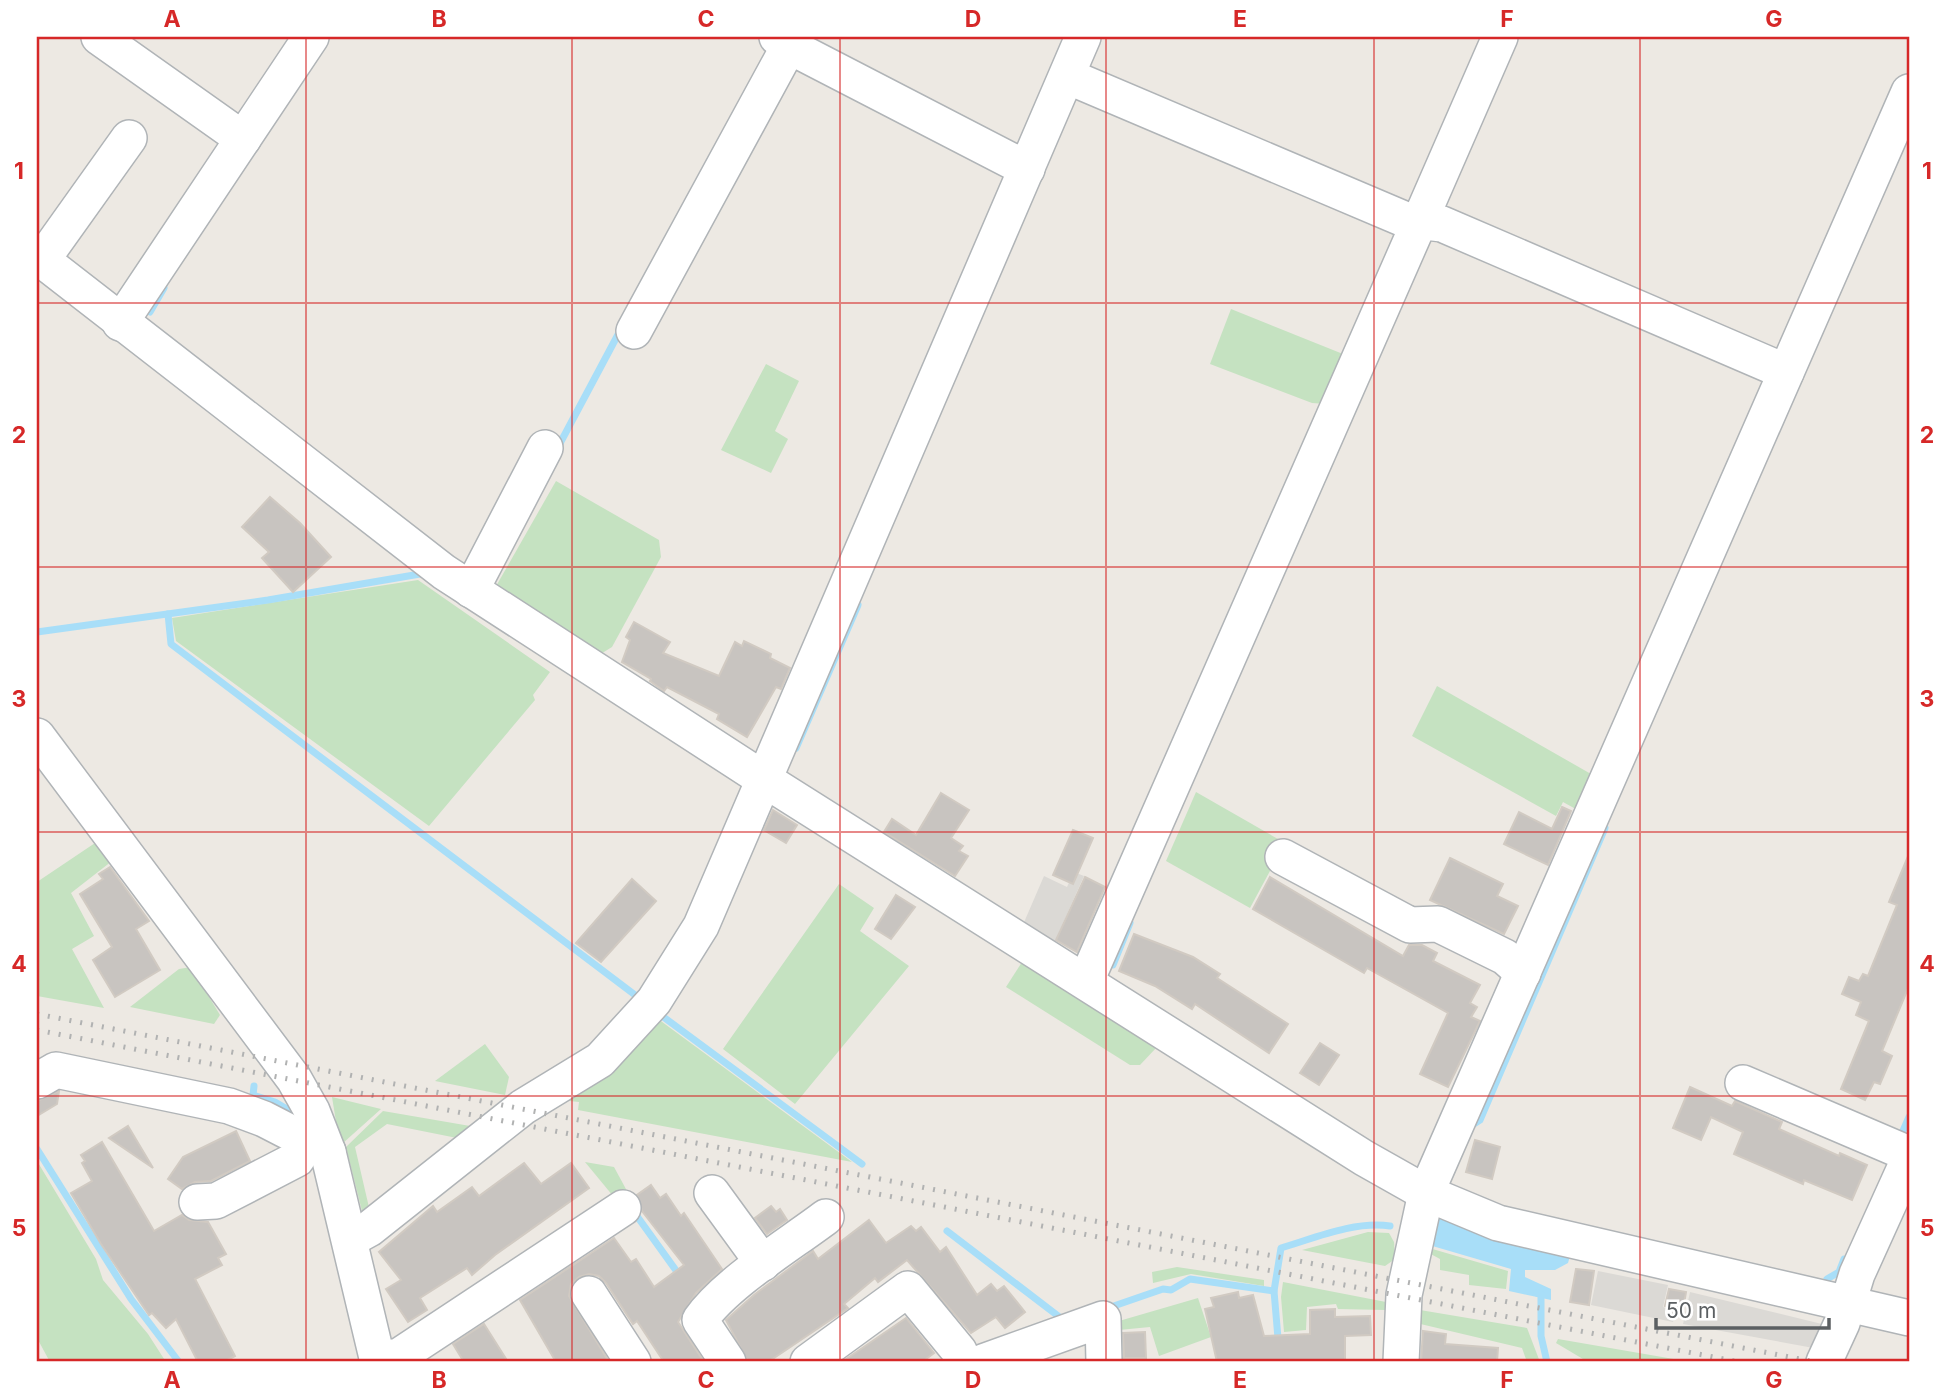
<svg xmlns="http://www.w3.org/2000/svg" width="1946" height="1399" font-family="Inter,sans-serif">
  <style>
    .industrial { fill: #dbd9d5 }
    .green { fill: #c5e2c1 }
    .water { fill: #a8def8 }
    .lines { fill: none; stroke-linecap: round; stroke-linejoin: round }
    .stream { stroke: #a8def8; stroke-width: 7 }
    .building { fill: #c8c4c0; stroke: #d1cac2; stroke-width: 2 }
    .minor-casing { stroke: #b0b4b7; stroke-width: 38 }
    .minor { stroke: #fff; stroke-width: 35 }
    .rail { stroke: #b1b2b2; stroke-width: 5; stroke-dasharray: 2 9; stroke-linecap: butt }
    .grid { fill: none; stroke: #d62828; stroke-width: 2; stroke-opacity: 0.55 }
    .neatline { fill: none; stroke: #d62828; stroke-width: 2.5 }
    .grid-label { font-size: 23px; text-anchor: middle; font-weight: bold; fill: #d62828 }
  </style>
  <rect width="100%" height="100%" fill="#ede9e3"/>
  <g class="industrial">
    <polygon points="1074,872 1084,876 1055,941 1022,927 1044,876 1067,887"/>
    <polygon points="1598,1271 1668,1285 1663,1307 1676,1311 1673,1322 1591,1305"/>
    <polygon points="1690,1292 1830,1326 1819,1349 1683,1324"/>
  </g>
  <g class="green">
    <polygon points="1231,309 1353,358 1326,404 1312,403 1210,364"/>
    <polygon points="766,364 799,381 775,431 788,439 771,473 721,450"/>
    <polygon points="556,481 659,540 661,557 612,647 599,655 495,588"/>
    <polygon points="418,580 550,672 533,695 535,700 429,826 176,641 172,618"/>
    <polygon points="1437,686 1598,778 1583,813 1563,802 1556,816 1412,736"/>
    <polygon points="1196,792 1285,843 1250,908 1166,861"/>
    <polygon points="98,841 112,861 71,893 94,936 72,949 104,1008 37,996 37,882"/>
    <polygon points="839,884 874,908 860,931 909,966 795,1104 723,1049"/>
    <polygon points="1022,962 1157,1047 1140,1065 1130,1065 1006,987"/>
    <polygon points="191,967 220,1015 214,1024 130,1007 179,969"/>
    <polygon points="654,1016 852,1162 578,1110 579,1102 560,1100"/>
    <polygon points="485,1044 509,1077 505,1095 435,1081"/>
    <polygon points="332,1097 381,1109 343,1143 339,1140"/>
    <polygon points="383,1111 476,1127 457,1138 387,1124 355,1147 371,1216 364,1219 346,1147"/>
    <polygon points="37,1161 96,1259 103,1280 148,1334 166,1362 50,1362 37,1338"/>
    <polygon points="585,1162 614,1167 633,1202 618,1202"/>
    <polygon points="1368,1232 1389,1233 1394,1242 1395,1259 1385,1266 1302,1250"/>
    <polygon points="1429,1248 1508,1271 1506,1289 1469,1285 1469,1275 1440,1270 1440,1259 1427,1252"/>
    <polygon points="1177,1267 1264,1280 1264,1286 1191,1274 1153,1283 1152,1272"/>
    <polygon points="1283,1282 1386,1302 1386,1310 1338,1309 1336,1304 1307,1307 1306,1330 1284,1332 1281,1297"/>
    <polygon points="1198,1298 1211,1337 1159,1356 1150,1327 1119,1330 1119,1321"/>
    <polygon points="1414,1309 1527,1328 1540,1362 1527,1362 1522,1348 1412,1322"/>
    <polygon points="1558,1339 1691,1362 1588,1362 1556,1343"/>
  </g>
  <polygon class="water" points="1446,1216 1571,1252 1568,1263 1555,1270 1525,1270 1525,1277 1551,1289 1551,1300 1509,1291 1511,1269 1429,1245 1436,1217"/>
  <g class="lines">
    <g class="stream">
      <polyline points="150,312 164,288"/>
      <polyline points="557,449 622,327"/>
      <polyline points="168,614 171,644 643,1001"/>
      <polyline points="37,632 268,600 420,574"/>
      <polyline points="796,748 858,605"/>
      <polyline points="1113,965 1130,923"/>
      <polyline points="658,1013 862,1164"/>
      <polyline points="254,1086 253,1095 275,1102 297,1115"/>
      <polyline points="1469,1127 1480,1120 1605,828"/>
      <polyline points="1899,1140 1909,1117"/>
      <polyline points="37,1149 131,1299 179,1362"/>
      <polyline points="634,1212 680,1276"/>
      <polyline points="947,1231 1066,1322"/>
      <polyline points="1827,1279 1839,1272 1844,1259"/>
      <polyline points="1274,1291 1280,1362"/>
      <polyline points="1537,1293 1541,1294 1541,1336 1547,1362"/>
      <path d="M 1105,1309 L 1163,1289 L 1171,1290 L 1190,1279 L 1274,1291 L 1281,1248 C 1315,1238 1354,1221 1390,1226"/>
    </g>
  </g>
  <g class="building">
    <polygon points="270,497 300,523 331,557 293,592 262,558 269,552 242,527"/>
    <polygon points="634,622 670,642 663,653 719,676 735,642 742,646 744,641 771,654 770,658 790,668 781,689 776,687 747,737 717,719 719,714 667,687 664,691 650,681 651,679 622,662 630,640 626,637"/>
    <polygon points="941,793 969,810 951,838 963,846 959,851 968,856 955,876 884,832 892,819 916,835"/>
    <polygon points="1562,807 1571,811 1548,865 1504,844 1519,812 1552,829"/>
    <polygon points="773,810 797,825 786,843 764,830"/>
    <polygon points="1073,830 1093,838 1073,884 1053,875"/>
    <polygon points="1909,854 1909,986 1882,1051 1892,1056 1880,1084 1874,1082 1865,1100 1841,1089 1869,1021 1856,1015 1861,1002 1842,994 1849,977 1859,981 1863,974 1868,976 1897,905 1889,902"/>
    <polygon points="1450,858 1503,884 1497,896 1518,906 1504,934 1430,900"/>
    <polygon points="110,867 149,921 136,929 160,970 115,997 93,960 112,947 80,894 103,879 99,874"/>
    <polygon points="1085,877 1105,887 1077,952 1056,940"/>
    <polygon points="1270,877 1403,956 1409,945 1422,945 1437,953 1433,961 1480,985 1470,1003 1477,1007 1471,1017 1480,1021 1448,1087 1420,1074 1448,1013 1367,968 1364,973 1253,909"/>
    <polygon points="632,879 656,901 601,962 576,943"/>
    <polygon points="896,895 915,907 891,939 875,929"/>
    <polygon points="1134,934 1193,957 1220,974 1217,978 1288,1024 1269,1053 1195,1004 1192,1009 1155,986 1119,971"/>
    <polygon points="1320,1043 1339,1055 1319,1085 1300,1073"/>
    <polygon points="1690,1087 1732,1106 1735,1101 1782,1122 1779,1129 1839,1156 1840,1153 1867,1165 1852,1200 1804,1180 1803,1184 1734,1154 1743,1132 1711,1117 1701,1140 1673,1128"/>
    <polygon points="59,1091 57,1104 37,1116 37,1101"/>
    <polygon points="128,1126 153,1168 109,1138"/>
    <polygon points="236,1131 250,1161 211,1181 195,1182 182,1189 168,1179 183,1157"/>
    <polygon points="1475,1140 1500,1147 1492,1179 1466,1172"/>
    <polygon points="102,1142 154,1231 182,1215 189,1220 208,1222 226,1254 218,1258 222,1265 195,1279 235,1356 224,1362 198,1362 176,1319 166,1328 152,1313 149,1315 101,1244 71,1193 92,1181 82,1163 85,1161 81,1155"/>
    <polygon points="524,1163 541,1184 571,1163 589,1188 495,1255 472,1275 467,1268 420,1298 427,1310 408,1322 386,1289 401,1280 379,1252 433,1206 437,1212 472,1187 479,1196"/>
    <polygon points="651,1185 660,1198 666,1194 681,1216 684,1213 722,1269 696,1293 678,1322 704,1362 664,1362 637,1321 633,1324 606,1283 599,1276 589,1274 579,1277 571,1284 569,1296 609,1362 556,1362 520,1300 614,1238 631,1262 636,1259 654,1287 684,1265 642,1211 637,1195"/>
    <polygon points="771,1206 776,1212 780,1209 787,1220 767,1234 755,1218"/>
    <polygon points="869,1220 886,1243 911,1226 916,1231 921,1227 940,1252 946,1247 977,1295 991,1284 997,1291 1004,1286 1025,1312 1005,1328 996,1317 971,1333 907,1260 878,1282 875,1278 844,1304 848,1308 768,1362 748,1362 726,1320 754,1295 813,1251 818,1259"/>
    <polygon points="1576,1269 1594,1271 1589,1305 1570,1302"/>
    <polygon points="1669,1289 1686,1292 1683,1310 1665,1306"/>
    <polygon points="1238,1292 1239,1298 1253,1295 1264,1336 1310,1334 1310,1310 1335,1309 1335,1317 1370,1316 1371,1335 1345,1336 1345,1362 1217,1362 1205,1309 1214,1307 1211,1298"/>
    <polygon points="906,1318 934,1353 922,1362 842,1362"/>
    <polygon points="484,1324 508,1362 464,1362 453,1344"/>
    <polygon points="1423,1331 1446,1334 1445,1344 1498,1348 1497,1362 1421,1362"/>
    <polygon points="1145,1332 1146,1358 1124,1358 1123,1333"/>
  </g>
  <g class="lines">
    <g class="minor-casing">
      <g id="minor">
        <polyline points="99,37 243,139"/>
        <polyline points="777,37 789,46 1027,169"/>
        <polyline points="1067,76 1418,225 1086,981"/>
        <polyline points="1418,225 1425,222 1442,224 1786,372"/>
        <polyline points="1418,225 1500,37"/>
        <polyline points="37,256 444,572 765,780 1364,1158 1426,1193 1498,1223 1909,1318"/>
        <polyline points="42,260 129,138"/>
        <polyline points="120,323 311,37"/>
        <polyline points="634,331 789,46"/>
        <polyline points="471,590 545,448"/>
        <polyline points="37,736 294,1079 312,1111 328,1152"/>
        <polyline points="1283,857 1410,925 1438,924 1505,957 1523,973"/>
        <polyline points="37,1081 56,1070 229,1106 264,1119 328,1152 378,1362"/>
        <polyline points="1743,1083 1909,1154"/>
        <polyline points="712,1193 763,1263"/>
        <polyline points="197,1202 216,1201 297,1159 307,1141"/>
        <polyline points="351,1239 369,1229 523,1107 600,1060 654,1001 701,926 1083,37"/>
        <polyline points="589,1294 633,1362"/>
        <polyline points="377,1360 399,1356 623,1208"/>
        <path d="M 728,1362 L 700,1320 C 726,1283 789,1245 826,1217"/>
        <polyline points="808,1362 908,1289 959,1351 964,1362"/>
        <polyline points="983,1362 1103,1319 1104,1362"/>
        <polyline points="1401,1362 1404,1295 1426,1193 1909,92"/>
        <polyline points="1824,1362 1842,1323 1857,1274 1909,1159"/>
      </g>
    </g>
    <use href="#minor" class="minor"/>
    <g class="rail">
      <polyline points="37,1014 1815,1362"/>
      <polyline points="37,1030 1739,1362"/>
    </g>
  </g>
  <path class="grid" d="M 306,37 L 306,1362M 572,37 L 572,1362M 840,37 L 840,1362M 1106,37 L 1106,1362M 1374,37 L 1374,1362M 1640,37 L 1640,1362M 37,303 L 1909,303M 37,567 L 1909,567M 37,832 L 1909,832M 37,1096 L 1909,1096"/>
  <rect width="1946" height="1399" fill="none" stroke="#ffffff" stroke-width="77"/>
  <path d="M1656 1318v10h173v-10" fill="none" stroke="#5b5f62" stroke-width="3.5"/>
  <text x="1666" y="1318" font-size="21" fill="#5b5f62" stroke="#ffffff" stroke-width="5" paint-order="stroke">50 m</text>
  <rect x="38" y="38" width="1870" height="1322" class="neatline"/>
  <g class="grid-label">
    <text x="172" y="27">A</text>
    <text x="439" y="27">B</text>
    <text x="706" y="27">C</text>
    <text x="973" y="27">D</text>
    <text x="1240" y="27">E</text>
    <text x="1507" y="27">F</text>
    <text x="1774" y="27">G</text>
    <text x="19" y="179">1</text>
    <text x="1927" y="179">1</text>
    <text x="19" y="443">2</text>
    <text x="1927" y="443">2</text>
    <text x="19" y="707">3</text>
    <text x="1927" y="707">3</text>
    <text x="19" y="972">4</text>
    <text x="1927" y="972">4</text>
    <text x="19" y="1236">5</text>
    <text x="1927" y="1236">5</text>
    <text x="172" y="1388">A</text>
    <text x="439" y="1388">B</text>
    <text x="706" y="1388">C</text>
    <text x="973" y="1388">D</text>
    <text x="1240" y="1388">E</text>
    <text x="1507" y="1388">F</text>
    <text x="1774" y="1388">G</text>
  </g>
</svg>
